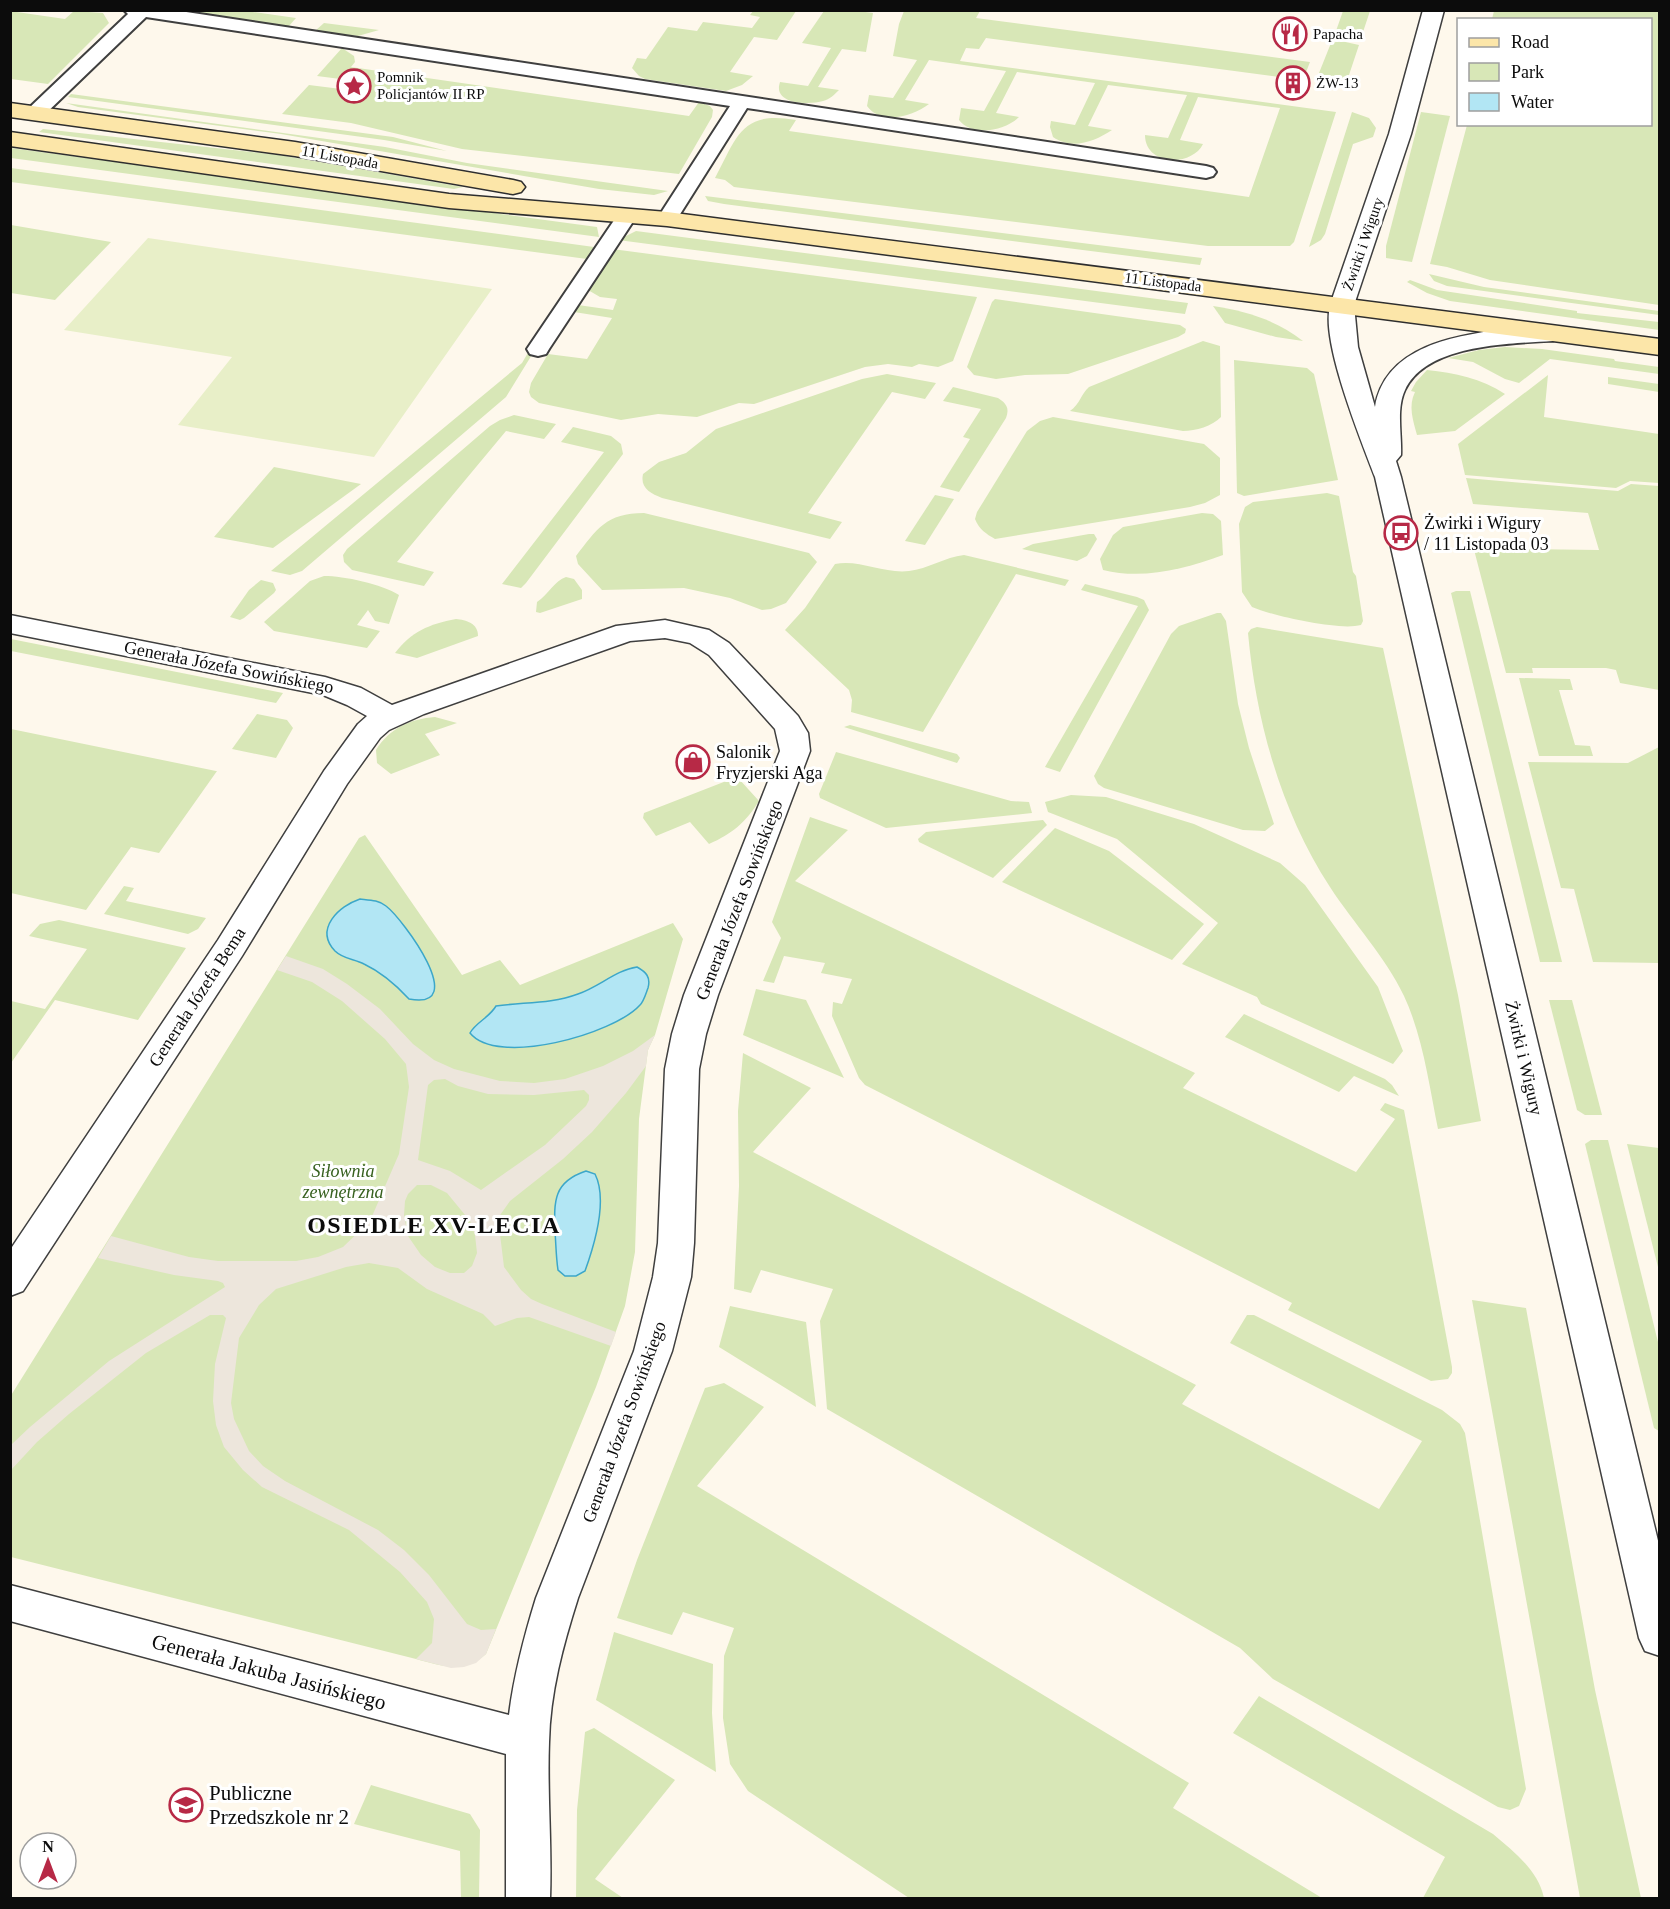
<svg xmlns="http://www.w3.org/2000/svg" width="1670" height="1909" font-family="'Times New Roman',serif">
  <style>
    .green { fill: #d8e7b7 }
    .pitch { fill: #e8efc8 }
    .plaza { fill: #ede6dc; fill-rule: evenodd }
    .water { fill: #b2e6f4; stroke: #3ca7c9; stroke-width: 1.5 }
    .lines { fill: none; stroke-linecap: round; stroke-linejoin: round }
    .service-casing { stroke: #3f3f3f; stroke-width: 4 }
    .minor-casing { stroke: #3f3f3f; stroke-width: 3 }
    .tertiary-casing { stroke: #3f3f3f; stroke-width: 3 }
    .secondary-casing { stroke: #2e2e2e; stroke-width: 3 }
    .service { fill: #fff; fill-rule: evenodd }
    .minor { fill: #fff; fill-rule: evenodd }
    .tertiary { fill: #fff; fill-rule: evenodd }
    .secondary { fill: #fce6a9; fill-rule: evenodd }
    .labels { text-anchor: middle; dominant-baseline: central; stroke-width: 6; stroke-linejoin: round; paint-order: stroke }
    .far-poi-label { font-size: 15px; fill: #0c0c0c; stroke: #fff; text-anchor: start }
    .far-street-label { font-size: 15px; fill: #0c0c0c; stroke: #fff }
    .poi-label { font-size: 18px; fill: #0c0c0c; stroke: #fff; text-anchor: start }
    .street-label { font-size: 18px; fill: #0c0c0c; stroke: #fff }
    .park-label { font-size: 18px; font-style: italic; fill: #37611f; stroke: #fff }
    .near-street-label { font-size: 21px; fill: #0c0c0c; stroke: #fff }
    .near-poi-label { font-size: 21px; fill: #0c0c0c; stroke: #fff; text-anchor: start }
    .district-label { font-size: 24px; font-weight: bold; letter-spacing: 1.5px; fill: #0c0c0c; stroke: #fff }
  </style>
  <rect width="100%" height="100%" fill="#fef8ec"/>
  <g class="green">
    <polygon points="754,10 796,11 777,40 754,37 730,72 753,76 742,85 726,91 645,79 639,76 632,68 637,58 646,59 668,27 697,31 703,22 752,28 760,17 750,15"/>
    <path d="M 851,10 L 873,13 L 866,52 L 842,49 L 818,87 L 839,90 C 834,95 830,99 823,101 C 810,105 772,105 780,82 L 808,86 L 831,48 L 802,43 L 824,11 Z"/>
    <polygon points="10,11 65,19 74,11 103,13 109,23 48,84 11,79"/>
    <polygon points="246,11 296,18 288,27 182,11"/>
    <path d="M 904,11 L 980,11 L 976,18 L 1310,62 L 1303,80 L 986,38 L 979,49 L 966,48 L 960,61 L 1336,112 L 1294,242 L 1290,246 L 1208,246 L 734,187 L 725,180 L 715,178 C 737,137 741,110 796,120 L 789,131 L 1249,197 L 1280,108 L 1198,97 L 1180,140 L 1203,144 C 1192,167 1145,166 1145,135 L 1168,138 L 1187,95 L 1108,85 L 1088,126 L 1112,130 C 1094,142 1072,150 1053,137 L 1050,127 L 1051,121 L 1075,125 L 1095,83 L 1017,72 L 996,113 L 1019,117 C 1005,131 972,137 959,120 L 961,108 L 984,111 L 1006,71 L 929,60 L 905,100 L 929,104 C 914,116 881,126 867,106 L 869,95 L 893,98 L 917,60 L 893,56 L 899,24 Z"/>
    <polygon points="1343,11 1370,11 1361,38 1337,34 1336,31"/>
    <polygon points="1494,11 1659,11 1659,305 1490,280 1447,267 1430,264 1467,125 1650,124 1650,20 1492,19"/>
    <polygon points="324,23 379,30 358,36 315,31"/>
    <polygon points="1341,41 1359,45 1347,81 1324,78 1319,73 1331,43"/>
    <polygon points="342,48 354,56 355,62 351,67 689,116 699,102 710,106 713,110 712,117 679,174 462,149 351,123 282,114 309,85 357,91 364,82 317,76"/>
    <polygon points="71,94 393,137 447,151 384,140 68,97"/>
    <polygon points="66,103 385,147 467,163 668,191 654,195 599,189 281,134 78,107"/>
    <polygon points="1352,112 1369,118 1376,128 1373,137 1353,144 1325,234 1321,240 1309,247"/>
    <polygon points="1421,112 1450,116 1412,262 1386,258 1386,246"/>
    <polygon points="43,129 279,155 463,187 454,189 39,132"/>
    <polygon points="11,148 597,227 599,237 11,158"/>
    <polygon points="11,168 594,247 587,259 11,182"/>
    <polygon points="705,196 1202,258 1200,265 724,204 708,201"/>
    <polygon points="10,225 11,225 111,242 55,300 11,293"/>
    <polygon points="636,231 1188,303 1185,314 618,240"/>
    <polygon points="612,249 977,297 953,361 938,367 919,364 912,367 888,364 865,367 754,404 739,403 697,417 658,414 621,420 539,403 531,397 529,392 531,383 548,354 587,359 612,318 574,312 578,305 613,310 617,299 600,297 588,290"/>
    <polygon points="1429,274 1484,287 1659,311 1659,315 1447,286 1434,281"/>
    <polygon points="1410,280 1437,290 1577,311 1577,313 1659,322 1659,330 1450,301 1427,293 1407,282"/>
    <polygon points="995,299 1180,325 1186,329 1185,333 1178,337 1068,374 1025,375 996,379 974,375 967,367 992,302"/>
    <path d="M 1213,306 C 1246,311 1276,320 1303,341 L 1276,337 L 1225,323 Z"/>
    <path d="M 1203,341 L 1220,346 L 1221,417 C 1212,426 1196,431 1183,431 L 1070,411 C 1080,404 1081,394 1089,387 Z"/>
    <polygon points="1505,347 1542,349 1614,359 1615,361 1659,367 1659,374 1550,359 1519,383 1505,379 1473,362 1448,358 1479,350"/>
    <polygon points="529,351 533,353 506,397 302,571 290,575 271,571 522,363"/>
    <polygon points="1234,360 1307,368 1314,374 1338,480 1244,496 1237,493"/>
    <path d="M 1427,370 C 1455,373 1481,378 1505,394 L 1455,431 L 1417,435 C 1413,420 1408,406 1415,392 L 1411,391 L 1416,382 Z"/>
    <path d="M 887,374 L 936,383 L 925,399 L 892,392 L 808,513 L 842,522 L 830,539 L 662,498 C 650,493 640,488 643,474 L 659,462 L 686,453 L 716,429 L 862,379 Z"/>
    <polygon points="1548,375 1544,417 1659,434 1659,483 1630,481 1616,488 1465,475 1458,444"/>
    <polygon points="1608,377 1659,384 1659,392 1608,384"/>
    <path d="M 953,387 L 998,398 C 1006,403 1010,408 1006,418 L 959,492 L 940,487 L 970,439 L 963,437 L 981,409 L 943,401 Z"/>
    <polygon points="514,415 556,424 544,439 506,431 397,562 434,572 424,586 352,570 344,562 343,555 347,549 490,426 500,420"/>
    <path d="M 1053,417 L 1204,444 L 1220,458 L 1220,495 L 1205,503 L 1190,507 L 995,539 C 986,534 979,529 975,519 L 977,512 L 1027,431 L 1040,421 Z"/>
    <polygon points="573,427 611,436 621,444 623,454 526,583 521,588 502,584 604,452 561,442"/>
    <polygon points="274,467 361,484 273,548 214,537"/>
    <polygon points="1466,478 1618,491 1631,484 1659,486 1659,690 1620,683 1616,670 1606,668 1532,668 1533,673 1506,673 1472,542 1518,543 1520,549 1599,550 1588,513 1473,504"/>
    <path d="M 1327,493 L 1339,496 L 1353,572 L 1356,576 L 1363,621 L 1361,625 C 1339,631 1273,616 1252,607 L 1242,592 L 1239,524 L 1245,507 L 1253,502 Z"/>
    <polygon points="935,495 954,499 925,545 905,541"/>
    <path d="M 644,513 L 809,553 L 817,562 L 786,603 L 771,609 L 762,610 L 730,598 L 684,588 L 602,590 L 578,564 L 576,556 C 597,529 606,513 644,513 Z"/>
    <path d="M 1202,513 L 1213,514 L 1221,521 L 1223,555 C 1185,569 1143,580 1103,570 L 1100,559 L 1113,535 L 1123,527 Z"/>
    <polygon points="1089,534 1094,534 1097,539 1087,556 1077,561 1022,549 1033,544"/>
    <path d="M 964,555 L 1069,580 L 1065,586 L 1016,574 L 923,732 L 851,712 L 852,700 L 849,690 L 785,630 L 805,608 L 835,564 C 859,559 884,574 909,571 C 928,569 945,557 964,555 Z"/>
    <path d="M 324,576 C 344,576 382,584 399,595 L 389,624 L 375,621 L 368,610 L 357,625 L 380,631 L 367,648 L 274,631 L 264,622 L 310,581 Z"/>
    <path d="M 566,577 L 574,579 L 582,590 L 582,599 L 540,613 L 536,612 L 537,602 C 548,595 555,580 566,577 Z"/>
    <polygon points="261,580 273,583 276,590 274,593 244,618 240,620 230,617 249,590"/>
    <polygon points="1085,584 1137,597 1144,600 1149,610 1060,772 1045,767 1138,606 1081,590"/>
    <polygon points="1456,591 1470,591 1562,962 1540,962 1451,593"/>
    <polygon points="1217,613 1221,613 1226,621 1238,704 1249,748 1274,824 1265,831 1243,830 1104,788 1098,784 1094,776 1171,634 1179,626"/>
    <path d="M 456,619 C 466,620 478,623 478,636 L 417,658 L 395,653 C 411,632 429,624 456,619 Z"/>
    <path d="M 1257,627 L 1383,648 L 1458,995 L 1481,1121 L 1438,1129 C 1429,1085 1423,1037 1404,996 C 1385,956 1354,924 1330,887 C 1281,812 1256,721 1248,633 L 1251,629 Z"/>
    <polygon points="11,639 283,693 276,703 11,651"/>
    <polygon points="1519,678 1570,679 1573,690 1559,690 1575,745 1590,746 1593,756 1539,756"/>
    <polygon points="257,714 287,720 293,728 276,758 232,749"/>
    <path d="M 435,717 L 457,723 L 425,734 L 440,755 L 391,774 L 377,763 L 376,750 C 390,728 410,719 435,717 Z"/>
    <polygon points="850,725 957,754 960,758 957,763 844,727"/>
    <polygon points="11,729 216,771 217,771 159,853 131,847 86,910 11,893"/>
    <polygon points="1659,747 1659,963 1593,962 1574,889 1561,888 1528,762 1628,763"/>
    <polygon points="836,752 1011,801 1029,802 1032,813 886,828 820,798 819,794"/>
    <path d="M 734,778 L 739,779 L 759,801 C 746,822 732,834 709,844 L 690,822 L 656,836 L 643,818 L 644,813 Z"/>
    <polygon points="1071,795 1106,797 1194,824 1280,863 1305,885 1378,987 1403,1051 1393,1064 1261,1004 1257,997 1182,964 1218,923 1117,839 1048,812 1045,802"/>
    <polygon points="810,817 848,830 795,881 1195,1073 1183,1088 1356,1172 1395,1119 1380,1110 1385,1103 1404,1110 1452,1367 1452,1373 1448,1379 1431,1381 1288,1310 1292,1303 865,1085 859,1078 832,1016 833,1002 842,1004 852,979 821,973 825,963 784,956 774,983 763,981 781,938 772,922"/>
    <polygon points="1043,820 1047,825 993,878 919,842 918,839 926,832"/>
    <polygon points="1055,828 1109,851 1204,924 1172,960 1002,882"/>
    <path d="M 365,835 L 462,975 L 500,960 L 520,985 L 673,923 L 683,939 L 655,1035 L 648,1050 L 639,1119 L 635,1252 L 625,1306 L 596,1387 L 486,1654 C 464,1674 442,1666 416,1659 L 11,1557 L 10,1397 L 359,838 Z"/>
    <polygon points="124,886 134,888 126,901 206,918 198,929 188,934 104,914"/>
    <polygon points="59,920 186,948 138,1020 55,1000 11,1063 11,1001 45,1009 87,949 29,936 40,924"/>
    <polygon points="756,989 806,1000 844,1078 743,1035"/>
    <polygon points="1549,1000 1572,1000 1602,1115 1585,1115 1577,1110"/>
    <polygon points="1244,1014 1385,1079 1392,1085 1399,1096 1354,1076 1339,1092 1225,1037"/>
    <polygon points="743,1053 811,1088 753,1152 1196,1385 1182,1404 1379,1509 1422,1441 1230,1343 1247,1315 1254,1315 1442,1410 1460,1424 1465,1433 1526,1789 1519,1806 1510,1810 1498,1807 1273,1679 1240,1648 827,1409 820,1321 833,1289 761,1270 751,1293 734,1289 739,1186 738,1111"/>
    <polygon points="1591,1140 1608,1140 1659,1346 1659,1431 1654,1428 1585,1144"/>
    <polygon points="1627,1144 1659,1148 1659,1271"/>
    <polygon points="1472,1300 1526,1308 1595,1690 1641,1898 1580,1898"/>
    <polygon points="730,1306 806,1322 816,1407 719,1347"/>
    <polygon points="724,1383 764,1407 697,1486 1189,1783 1173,1808 1322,1898 909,1898 748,1791 730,1764 723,1718 724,1656 734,1628 683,1612 672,1635 617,1618 637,1560 705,1388"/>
    <polygon points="614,1632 713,1664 712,1713 716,1772 596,1700"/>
    <path d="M 1259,1696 L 1493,1834 C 1514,1852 1538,1870 1544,1898 L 1423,1898 L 1445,1857 L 1233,1733 Z"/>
    <polygon points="594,1728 675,1780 595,1879 623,1898 576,1898 577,1810 585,1732"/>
    <polygon points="371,1785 470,1814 480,1830 479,1898 461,1898 460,1851 354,1824"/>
  </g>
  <polygon class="pitch" points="148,238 492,289 374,457 178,425 232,357 64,330"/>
  <path class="plaza" d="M 286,956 L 323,969 L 347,984 L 380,1009 L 413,1044 L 434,1060 L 454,1069 L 500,1081 L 534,1083 L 565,1079 L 603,1066 L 633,1051 L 655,1035 L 648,1050 L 646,1066 L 626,1093 L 592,1132 L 563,1159 L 510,1201 L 498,1218 L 504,1267 L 521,1290 L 531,1299 L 542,1304 L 616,1332 L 611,1346 L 529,1317 L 517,1318 L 495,1326 L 483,1314 L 427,1289 L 398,1268 L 369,1263 L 346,1267 L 276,1289 L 259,1305 L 239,1338 L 231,1403 L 234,1419 L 249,1451 L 263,1466 L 285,1481 L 378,1530 L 404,1550 L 429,1575 L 467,1624 L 481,1630 L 496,1629 L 486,1654 L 476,1663 L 464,1667 L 451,1668 L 416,1659 L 432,1643 L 434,1619 L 427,1602 L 400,1572 L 349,1530 L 262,1487 L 243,1470 L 224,1447 L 216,1425 L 213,1401 L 215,1364 L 226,1318 L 223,1315 L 210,1315 L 146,1353 L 69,1414 L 37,1442 L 11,1470 L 11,1445 L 30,1427 L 109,1361 L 225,1287 L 223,1283 L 218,1281 L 174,1275 L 98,1258 L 111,1236 L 189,1257 L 218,1261 L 296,1261 L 318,1257 L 343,1247 L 370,1221 L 399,1154 L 409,1087 L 406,1064 L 385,1039 L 342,1001 L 312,982 L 277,970 ZM 445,1079 L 458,1086 L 488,1094 L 534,1095 L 584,1090 L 589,1095 L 589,1100 L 586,1106 L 545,1145 L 481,1190 L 450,1171 L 418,1160 L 428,1085 L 434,1080 ZM 417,1185 L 431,1185 L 447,1193 L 470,1221 L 475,1235 L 477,1253 L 472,1266 L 464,1273 L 450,1273 L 435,1267 L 421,1255 L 408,1236 L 404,1215 L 405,1201 L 408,1194 Z"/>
  <g class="water">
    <path d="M 360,899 C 369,900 379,900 386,906 C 403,919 471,1011 409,999 C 397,986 381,972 364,964 C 354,959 343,959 335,951 C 314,929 339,906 360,899 Z"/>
    <path d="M 637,967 C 646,972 651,977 648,988 C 646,993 644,1001 640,1005 C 614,1034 497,1067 470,1033 C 476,1022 489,1018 496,1006 C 524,1002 551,1004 578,994 C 599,987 616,970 637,967 Z"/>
    <path d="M 586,1171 L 595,1174 C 608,1200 594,1246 585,1271 L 576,1276 L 565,1276 L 558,1270 C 556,1257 556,1244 555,1232 C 554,1201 553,1182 586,1171 Z"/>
  </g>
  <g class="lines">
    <g class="service-casing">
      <g id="service">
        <polygon points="124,10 173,10 1206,166 1213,168 1216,172 1213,176 1206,178 747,108 677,219 674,223 660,223 657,219 730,106 146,17 42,117 28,117 25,113 28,109 128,14"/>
        <polygon points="626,211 633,213 636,217 549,349 546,354 538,356 530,354 527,349 619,213"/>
      </g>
    </g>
    <g class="minor-casing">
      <g id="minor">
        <polygon points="1423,10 1444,10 1411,134 1354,305 1351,310 1342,312 1333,310 1330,305 1389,134"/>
        <path d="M 10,615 L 325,677 L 361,688 L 392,705 L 616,626 L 665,620 L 709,630 L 729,643 L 798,716 L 808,733 L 810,751 L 718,995 L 706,1034 L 699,1069 L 694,1243 L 691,1277 L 672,1351 L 578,1598 C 563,1645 550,1693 549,1742 C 547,1794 552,1846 550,1898 L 506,1898 L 506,1754 L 10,1621 L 10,1585 L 509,1715 C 514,1675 524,1637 536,1598 L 634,1351 L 653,1277 L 658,1243 L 665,1069 L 672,1034 L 684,995 L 780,751 L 775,729 L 709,655 L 690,643 L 665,638 L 630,641 L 424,714 L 389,730 L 380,738 L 347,784 L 242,956 L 23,1291 L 10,1296 L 10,1250 L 218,940 L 324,771 L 358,724 L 367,716 L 347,705 L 323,695 L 10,633 Z"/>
      </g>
    </g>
    <g class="tertiary-casing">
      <path id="tertiary" d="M 1342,298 L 1351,300 L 1354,305 L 1358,347 L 1375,407 C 1385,346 1456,335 1507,329 C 1524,328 1545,323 1562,328 L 1566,333 L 1562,338 L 1553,341 C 1509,344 1427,344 1405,390 C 1396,409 1402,435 1401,455 L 1396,461 L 1401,477 L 1660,1549 L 1660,1656 L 1645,1651 L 1639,1638 L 1375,477 C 1363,445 1314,327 1333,300 Z"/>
    </g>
    <g class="secondary-casing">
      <g id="secondary">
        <polygon points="10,103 295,142 513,180 521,182 525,187 521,192 513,194 295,156 10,117"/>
        <polygon points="10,132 449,194 667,212 1660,339 1660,355 667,226 449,208 10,146"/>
      </g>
    </g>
    <use href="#service" class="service"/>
    <use href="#minor" class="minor"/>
    <use href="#tertiary" class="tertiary"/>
    <use href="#secondary" class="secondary"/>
  </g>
  <defs>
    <g id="restaurant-ring" transform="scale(1.725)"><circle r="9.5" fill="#fff" stroke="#b72946" stroke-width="1.5"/><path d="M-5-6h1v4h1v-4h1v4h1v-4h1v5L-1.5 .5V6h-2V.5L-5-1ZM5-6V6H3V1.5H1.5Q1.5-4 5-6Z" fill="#b72946"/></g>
    <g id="building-ring" transform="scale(1.725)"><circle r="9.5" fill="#fff" stroke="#b72946" stroke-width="1.5"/><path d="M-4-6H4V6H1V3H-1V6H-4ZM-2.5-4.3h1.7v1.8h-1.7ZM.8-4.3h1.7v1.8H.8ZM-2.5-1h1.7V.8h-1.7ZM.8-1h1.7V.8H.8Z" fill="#b72946"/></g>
    <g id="sight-ring" transform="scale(1.725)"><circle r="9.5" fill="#fff" stroke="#b72946" stroke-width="1.5"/><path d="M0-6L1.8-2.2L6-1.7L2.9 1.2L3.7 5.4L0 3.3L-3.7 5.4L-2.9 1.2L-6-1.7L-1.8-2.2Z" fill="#b72946"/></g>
    <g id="bus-ring" transform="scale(1.725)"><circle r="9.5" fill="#fff" stroke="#b72946" stroke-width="1.5"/><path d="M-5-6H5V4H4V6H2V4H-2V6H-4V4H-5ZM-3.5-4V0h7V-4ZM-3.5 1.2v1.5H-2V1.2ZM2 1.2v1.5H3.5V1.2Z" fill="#b72946"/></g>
    <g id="shop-ring" transform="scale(1.725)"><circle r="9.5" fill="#fff" stroke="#b72946" stroke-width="1.5"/><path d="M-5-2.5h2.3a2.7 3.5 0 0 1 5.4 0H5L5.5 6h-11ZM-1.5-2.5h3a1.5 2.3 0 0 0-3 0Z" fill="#b72946"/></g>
    <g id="school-ring" transform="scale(1.725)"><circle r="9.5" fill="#fff" stroke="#b72946" stroke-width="1.5"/><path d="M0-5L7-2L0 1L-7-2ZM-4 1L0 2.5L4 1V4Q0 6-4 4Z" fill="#b72946"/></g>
  </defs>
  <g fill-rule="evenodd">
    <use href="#restaurant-ring" x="1290" y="34"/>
    <use href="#building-ring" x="1293" y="83"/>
    <use href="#sight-ring" x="354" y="86"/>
    <use href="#bus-ring" x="1401" y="533"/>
    <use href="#shop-ring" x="693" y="762"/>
    <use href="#school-ring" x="186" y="1805"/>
  </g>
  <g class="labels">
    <g class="far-poi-label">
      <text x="1313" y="34">Papacha</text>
      <text x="377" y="77">Pomnik<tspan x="377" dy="17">Policjantów II RP</tspan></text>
      <text x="1316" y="83">ŻW-13</text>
    </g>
    <g class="far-street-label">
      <text transform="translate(340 157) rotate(10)">11 Listopada</text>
      <text transform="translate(1363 244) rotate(-71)">Żwirki i Wigury</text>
      <text transform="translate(1163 282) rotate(7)">11 Listopada</text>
    </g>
    <g class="poi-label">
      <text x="1424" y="523">Żwirki i Wigury<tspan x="1424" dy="21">/ 11 Listopada 03</tspan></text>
      <text x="716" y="752">Salonik<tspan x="716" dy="21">Fryzjerski Aga</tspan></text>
    </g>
    <g class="street-label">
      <text transform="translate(229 667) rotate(11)">Generała Józefa Sowińskiego</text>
      <text transform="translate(739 900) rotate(-69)">Generała Józefa Sowińskiego</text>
      <text transform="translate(197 997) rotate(-57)">Generała Józefa Bema</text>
      <text transform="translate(1524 1058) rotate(77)">Żwirki i Wigury</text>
      <text transform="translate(624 1422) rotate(-70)">Generała Józefa Sowińskiego</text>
    </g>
    <g class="park-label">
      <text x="343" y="1171">Siłownia<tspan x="343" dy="21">zewnętrzna</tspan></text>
    </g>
    <g class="near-street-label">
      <text transform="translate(269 1672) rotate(15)">Generała Jakuba Jasińskiego</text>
    </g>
    <g class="near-poi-label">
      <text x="209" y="1793">Publiczne<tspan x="209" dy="24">Przedszkole nr 2</tspan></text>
    </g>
    <g class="district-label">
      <text x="434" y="1225">OSIEDLE XV-LECIA</text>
    </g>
  </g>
  <rect width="1670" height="1909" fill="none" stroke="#0c0c0c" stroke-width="24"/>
  <rect x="1457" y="18" width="195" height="108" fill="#ffffff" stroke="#9e9e9e" stroke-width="1.5"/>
  <rect x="1469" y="38" width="30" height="9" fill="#fce6a9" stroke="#9e9e9e" stroke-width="1.5"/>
  <text x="1511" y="48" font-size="18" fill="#0c0c0c">Road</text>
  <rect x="1469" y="63" width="30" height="18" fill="#d8e7b7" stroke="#9e9e9e" stroke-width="1.5"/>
  <text x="1511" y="78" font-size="18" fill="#0c0c0c">Park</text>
  <rect x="1469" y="93" width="30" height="18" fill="#b2e6f4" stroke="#9e9e9e" stroke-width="1.5"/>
  <text x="1511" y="108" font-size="18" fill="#0c0c0c">Water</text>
  <g transform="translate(48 1861)"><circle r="28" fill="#ffffff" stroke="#9e9e9e" stroke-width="1.5"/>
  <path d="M0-4.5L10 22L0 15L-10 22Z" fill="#b72946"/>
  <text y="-9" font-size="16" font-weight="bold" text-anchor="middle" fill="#0c0c0c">N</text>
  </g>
</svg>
